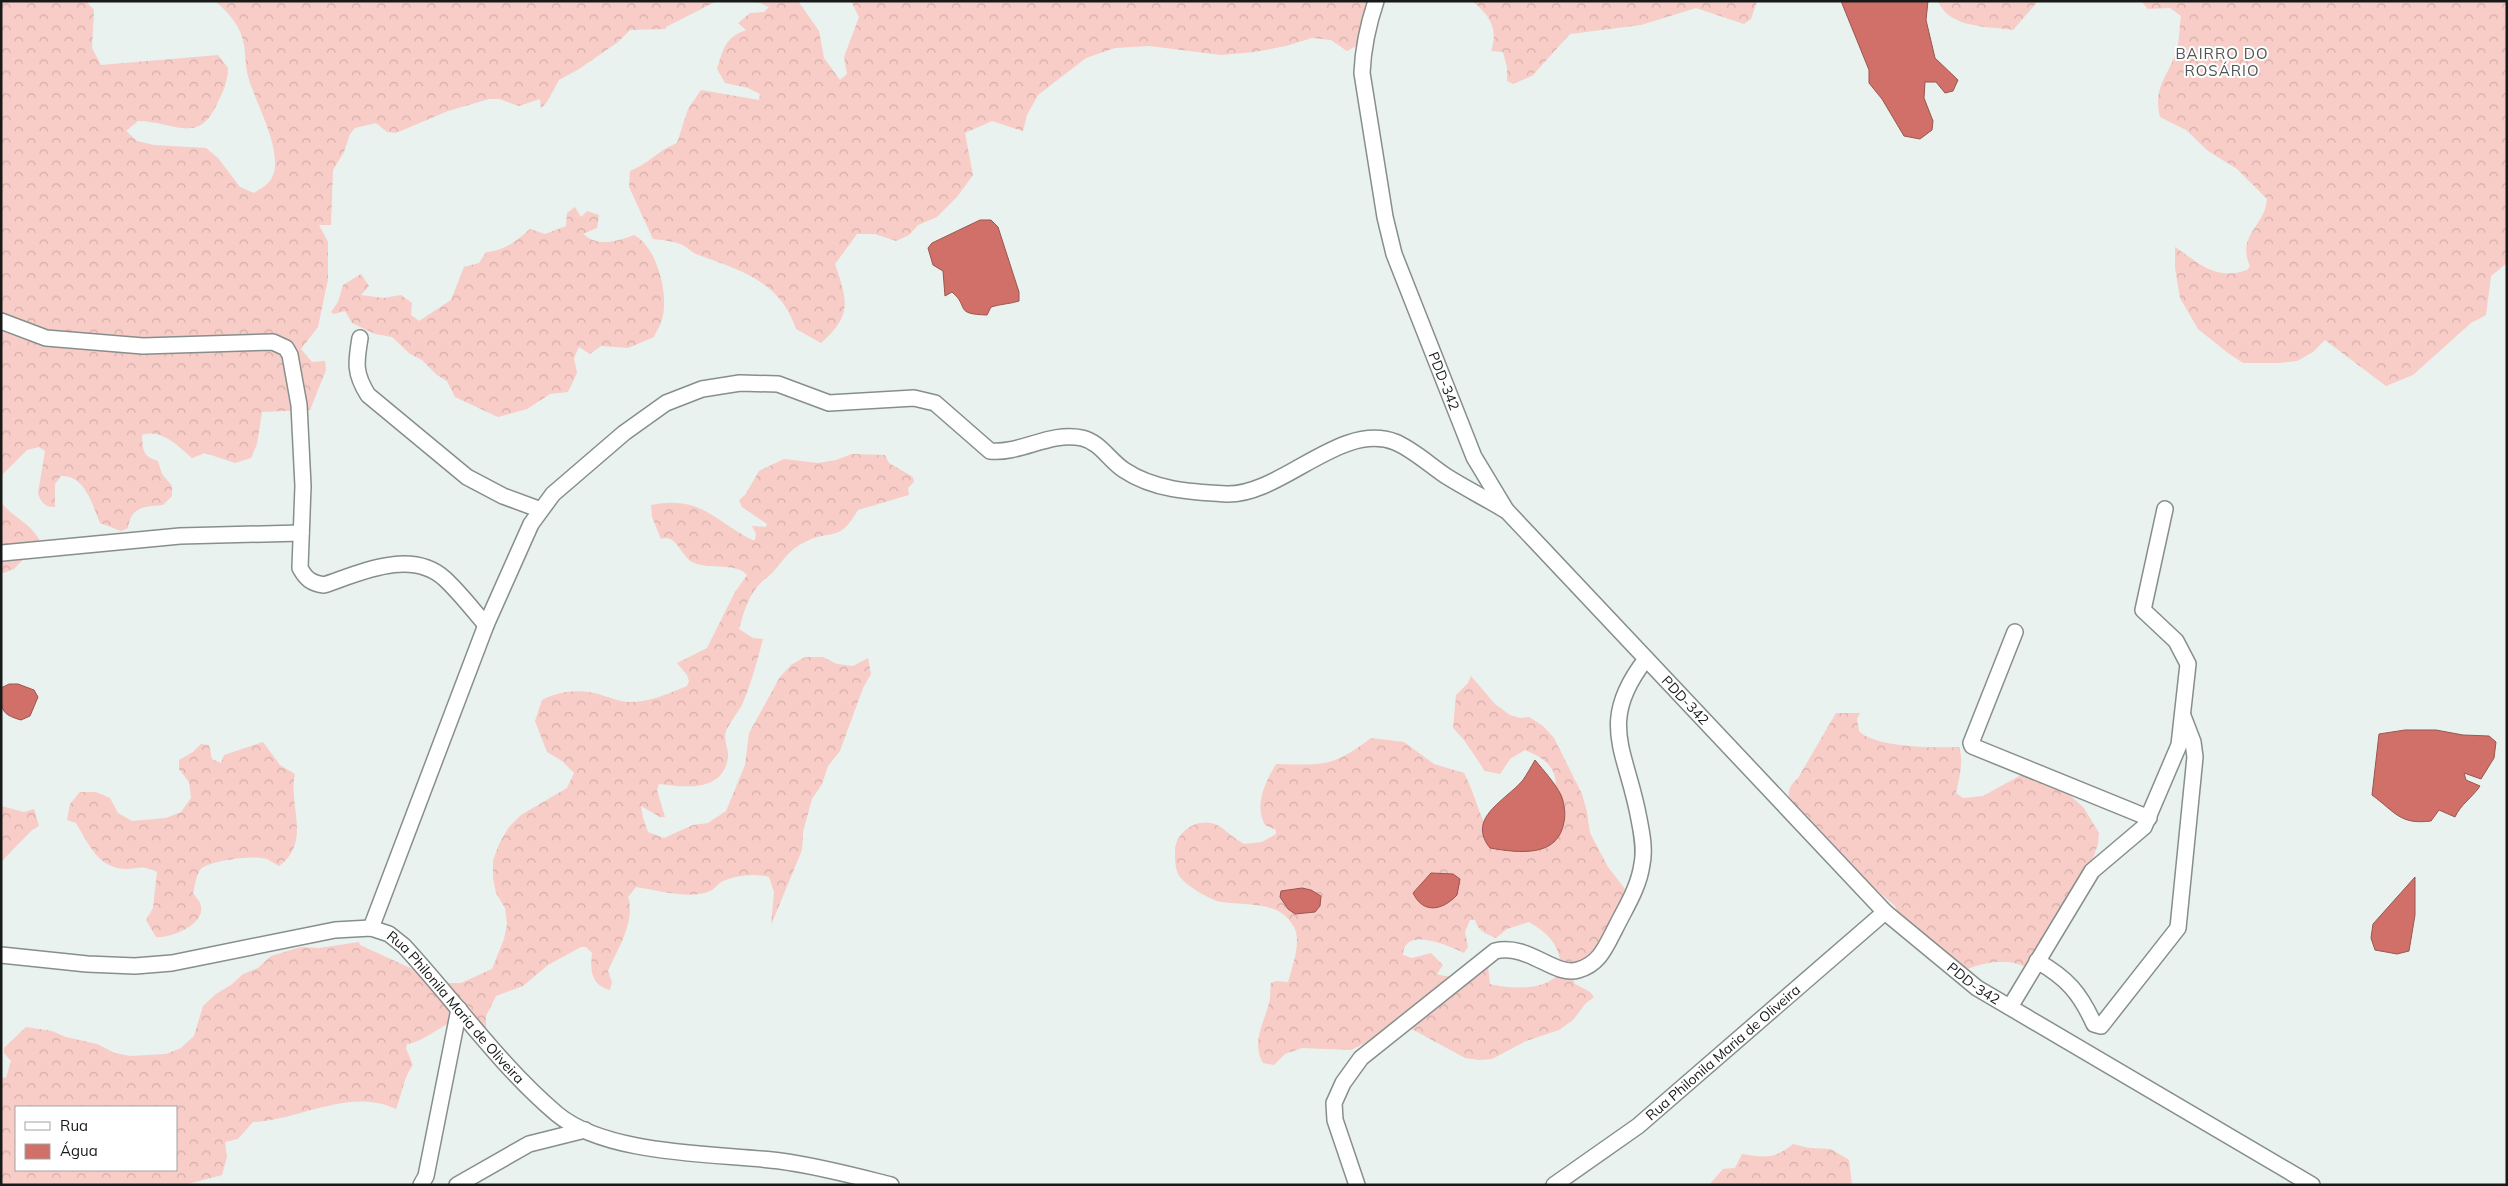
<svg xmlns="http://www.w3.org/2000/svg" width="2508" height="1186" font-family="Mulish,sans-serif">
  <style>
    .forest { fill: url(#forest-crowns); fill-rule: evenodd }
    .water { fill: #d17068; stroke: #995650 }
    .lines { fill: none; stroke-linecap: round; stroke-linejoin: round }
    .minor-casing { stroke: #878f8c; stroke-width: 18 }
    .minor { stroke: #fff; stroke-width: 15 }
    .labels { text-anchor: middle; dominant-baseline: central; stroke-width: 4; stroke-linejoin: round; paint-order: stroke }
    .street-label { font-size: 14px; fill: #171a19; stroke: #fff }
    .neighbourhood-label { font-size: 15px; letter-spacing: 1px; fill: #4d5552; stroke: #fff }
  </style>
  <defs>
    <pattern id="forest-crowns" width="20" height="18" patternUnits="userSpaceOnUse" patternTransform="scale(1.25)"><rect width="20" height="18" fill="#f8ccc7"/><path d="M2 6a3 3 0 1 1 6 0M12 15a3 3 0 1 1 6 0" fill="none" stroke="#d4afaa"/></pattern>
  </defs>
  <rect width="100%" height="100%" fill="#e9f2ee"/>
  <g class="forest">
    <path d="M 1,1 L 86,1 L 94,10 L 92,48 L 101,65 L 218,55 L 228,68 C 227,84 224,89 217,104 C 198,146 173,121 138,121 L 126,131 L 137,141 L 154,145 L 206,148 L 218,158 L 240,187 L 254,193 C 258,190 266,186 269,182 C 289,159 254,101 248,76 C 245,66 246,55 244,45 C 241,26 229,13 215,1 L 717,1 L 666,27 L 666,29 L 630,30 L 618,42 L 579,69 L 559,80 L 547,102 L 541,108 L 540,99 L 519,106 L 499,99 L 489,99 L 448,111 L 396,133 L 387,132 L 376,123 L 355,128 L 350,134 L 344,152 L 333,170 L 331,225 L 319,225 L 328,242 L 328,279 L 318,327 L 301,349 L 312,362 L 325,361 L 326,370 L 310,410 L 262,412 L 257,444 L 251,458 L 235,463 L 205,453 L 192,458 C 178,446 162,428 142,435 C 143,450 142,456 158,461 L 162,474 L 172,486 L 172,496 L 163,505 C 144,507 131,506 128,528 L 121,531 L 100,523 C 92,504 85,475 61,476 L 55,484 L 55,507 C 45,508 40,501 38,493 L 45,451 L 39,447 L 27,450 L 1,476 Z"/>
    <path d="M 741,1 L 798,1 L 819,31 L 824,58 L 840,80 L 847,74 L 844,57 L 859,17 L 851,1 L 1371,1 L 1358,45 L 1347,51 L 1331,40 L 1312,38 L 1286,46 L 1255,52 L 1221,55 L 1149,46 L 1115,48 L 1086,58 L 1038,95 L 1027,115 L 1023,131 L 992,121 L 965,133 L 973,175 L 957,197 L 937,217 L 918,225 L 909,235 L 896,241 L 875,234 L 857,234 L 835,264 C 848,302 852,315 821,343 L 796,329 C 780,280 739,270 696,254 C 690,251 686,246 680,244 C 672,241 662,240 653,239 L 629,187 L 630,171 C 648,164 659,150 677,143 L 688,109 L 701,90 L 759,100 L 760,94 L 748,88 L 725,83 L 717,69 C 723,50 725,37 746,30 L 738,23 L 750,13 L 764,12 L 769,7 L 760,3 Z"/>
    <path d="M 1472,1 L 1757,1 L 1751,19 L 1744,24 L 1696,8 L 1641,25 L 1570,34 L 1532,76 L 1513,84 L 1507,81 L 1507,67 L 1503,52 L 1491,51 C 1499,29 1489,14 1472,1 Z"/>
    <path d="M 1938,1 L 2038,1 L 2013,30 C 1989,26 1949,29 1938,1 Z"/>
    <path d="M 2141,1 L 2507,1 L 2507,263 L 2491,276 L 2486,315 L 2471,323 L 2413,375 L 2386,386 L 2325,340 L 2313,352 L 2297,361 L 2279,363 L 2243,363 L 2228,353 L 2198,329 L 2180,298 L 2175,268 L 2175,247 C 2200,264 2216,281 2247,270 L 2250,266 C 2236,235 2265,227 2267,199 L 2237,169 L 2208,151 L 2186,130 L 2160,117 C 2153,89 2166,79 2175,55 C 2180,44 2179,28 2181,16 L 2170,8 L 2148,9 Z"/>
    <path d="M 575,207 L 581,217 L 587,211 L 599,215 L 597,228 L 583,234 C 599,247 615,242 634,235 C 656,246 668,291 663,315 C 662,323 657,330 654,337 L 628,348 L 601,346 L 590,354 L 579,347 L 574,358 L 577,373 L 568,392 L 550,394 L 527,409 L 498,417 L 455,397 L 447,381 L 437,375 L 422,360 L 410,354 L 392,337 L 375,334 L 352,323 L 345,311 L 334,314 L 331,312 L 338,302 L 343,285 L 361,274 L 369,286 L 361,295 L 383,298 L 401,295 L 412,303 L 411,315 L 419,321 L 451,300 L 464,267 L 479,263 L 486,252 C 505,251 516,241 530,229 L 545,234 L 566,226 L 567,213 Z"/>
    <path d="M 852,454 L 885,455 L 889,463 L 913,477 L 914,482 L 908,488 L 909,495 L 858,510 C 838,544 833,528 805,542 C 790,549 784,559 774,571 C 769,577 761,581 757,587 C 747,599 743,615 739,629 L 753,638 L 763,639 C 757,662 751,684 742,705 C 737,714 730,722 726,731 C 723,739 729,750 728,758 C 722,793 685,787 659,784 L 657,790 L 665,817 L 660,817 L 641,806 L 643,818 L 648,832 L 664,838 L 693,825 L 708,823 L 726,811 L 745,765 L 749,733 L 780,677 L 791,665 L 805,657 L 823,657 L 837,664 L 853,666 L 868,658 L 871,674 L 863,688 L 840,751 L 828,766 L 822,784 L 812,799 L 803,832 L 802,850 L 771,925 L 774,892 L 769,877 C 754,873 737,875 723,881 C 718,883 715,889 710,891 C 691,900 656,890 636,887 L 628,897 C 636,921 617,950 608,971 L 612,982 L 610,990 C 591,985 590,970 592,953 L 586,947 L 581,947 L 548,965 L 523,986 L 496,996 L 486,1016 L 486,1033 L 454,1020 C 441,1027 420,1043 407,1044 L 406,1048 L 413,1065 C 404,1076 402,1094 396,1109 C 350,1087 300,1120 253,1122 L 238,1139 L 225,1142 L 227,1157 L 222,1175 L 184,1185 L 1,1185 L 1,1077 L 6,1078 L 11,1061 L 4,1053 L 4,1048 L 26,1027 L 52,1031 L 66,1037 L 97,1044 L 115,1053 L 130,1056 L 166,1054 L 181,1048 L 194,1036 L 203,1006 L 216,994 L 231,985 L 243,974 L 258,968 L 271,956 L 301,947 L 319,948 L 359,942 L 360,945 L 443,983 L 461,983 L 492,969 L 504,939 L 507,924 L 505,908 L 496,893 L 493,878 L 493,860 L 500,842 L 509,827 L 521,815 L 567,788 L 574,773 L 562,761 L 547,752 L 535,721 L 542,700 C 558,691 580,689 598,694 C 609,697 619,702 631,702 C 651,702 669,693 687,686 L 689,681 L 687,675 L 677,663 L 707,648 L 735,592 L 747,575 C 738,563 710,569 694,563 C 681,558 677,533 661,539 L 652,517 L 651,505 C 701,495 713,520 752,540 L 755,540 L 756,534 L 752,526 L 766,527 L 767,524 L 742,507 L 739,500 L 745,495 L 759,471 L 784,459 L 818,463 L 836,460 ZM 16,1107 L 176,1107 L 176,1170 L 16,1170 Z"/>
    <path d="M 1,502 C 12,517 30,523 39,539 L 38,544 L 14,569 L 1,574 Z"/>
    <path d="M 1471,676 L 1495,704 L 1510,715 L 1520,718 L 1529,717 L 1543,726 L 1554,738 L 1582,794 L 1587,812 L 1590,833 L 1608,867 L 1625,889 L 1598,957 L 1572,976 L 1575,984 L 1590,992 L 1594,997 L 1586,1003 L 1573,1020 L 1559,1030 L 1526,1041 L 1492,1059 L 1479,1060 L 1465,1058 L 1410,1028 L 1377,1037 L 1351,1050 L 1302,1048 L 1285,1054 L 1274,1065 L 1263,1063 C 1251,1043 1264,1023 1269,1003 C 1271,997 1270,989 1271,983 L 1276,981 L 1288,982 C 1292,967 1302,942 1294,927 C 1280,900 1247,906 1222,902 C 1211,901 1183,884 1178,874 C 1175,867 1175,858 1175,851 C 1175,831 1200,815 1219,826 C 1228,832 1235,839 1244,844 L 1262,842 L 1276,834 L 1276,830 L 1265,825 C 1254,805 1265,783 1276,764 C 1323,765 1332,768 1371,738 L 1404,742 L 1434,764 L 1464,773 C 1475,793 1478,814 1490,834 L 1551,817 C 1558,782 1563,766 1525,750 L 1510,759 L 1500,774 L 1485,771 L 1464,740 L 1453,728 L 1456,695 L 1468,683 ZM 1470,920 L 1475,920 C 1478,931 1486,934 1496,938 L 1507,929 L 1529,922 C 1551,935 1561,947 1561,972 C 1557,975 1553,980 1548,982 C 1533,990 1505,988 1490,984 L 1488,966 C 1470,972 1455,980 1437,974 L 1443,965 L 1431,953 L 1412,958 L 1403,955 C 1404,925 1451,947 1464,953 L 1468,947 L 1465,932 Z"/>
    <path d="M 1836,713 L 1860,713 L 1857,719 L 1859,731 C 1875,748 1935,748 1959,747 C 1964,761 1959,779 1956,793 L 1963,798 L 1983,796 L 2023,774 L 2060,786 L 2084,808 L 2099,833 L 2098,844 L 2087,876 L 2066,924 L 2025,967 C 2006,957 1982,963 1962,971 L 1906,934 L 1895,906 L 1871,885 L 1857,877 L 1817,828 L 1791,809 C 1788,795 1786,788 1798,778 Z"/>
    <path d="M 263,742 L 280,765 L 295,774 C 288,807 312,842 279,866 C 273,863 268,858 261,858 C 250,856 206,861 200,870 C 196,876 195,886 193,893 C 195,896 199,900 200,903 C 209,923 171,939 156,937 L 146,920 L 153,908 L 157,872 C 141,865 143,868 127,869 C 98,869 89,844 76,823 L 67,820 L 70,804 L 80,792 L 96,792 L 110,798 L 118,813 L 132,821 L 166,818 L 181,812 L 191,798 L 189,782 L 179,769 L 179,760 L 193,752 L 201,744 L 209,745 L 212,759 L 221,763 L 224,755 Z"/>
    <polygon points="1,806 24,812 34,809 39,826 31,831 1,862"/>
    <path d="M 1793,1144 L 1809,1148 L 1831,1149 L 1849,1160 L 1852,1185 L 1709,1185 L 1723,1169 L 1735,1168 L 1742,1154 C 1765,1158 1775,1159 1793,1144 Z"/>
  </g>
  <g class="water">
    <polygon points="1841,1 1928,1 1926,20 1935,58 1958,80 1953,91 1945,93 1936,82 1925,82 1924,98 1933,121 1932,130 1920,139 1904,136 1882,99 1869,83 1869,70"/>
    <path d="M 980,220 L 991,220 L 998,227 L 1019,292 L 1019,301 C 1010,304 1000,304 991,307 L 987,315 C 953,314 970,307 952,292 L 945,296 L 943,271 L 933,265 L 928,248 L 932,243 Z"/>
    <path d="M 9,684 L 18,684 L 34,690 L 38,697 L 30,716 L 21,720 C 0,714 1,709 1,688 Z"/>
    <path d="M 2405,730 L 2436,730 L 2463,735 L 2489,736 L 2496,742 L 2494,758 L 2481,779 L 2464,773 L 2466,780 L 2480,786 C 2472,798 2461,804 2455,817 L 2439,810 L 2431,821 C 2400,825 2395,812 2372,795 L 2379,734 Z"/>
    <path d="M 1535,760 C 1544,771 1555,783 1561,795 C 1564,802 1566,814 1564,822 C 1558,858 1519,853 1490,848 C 1466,818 1505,801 1523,780 C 1527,774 1531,767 1535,760 Z"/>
    <path d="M 1431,873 L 1453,874 L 1460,879 L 1457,895 C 1442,911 1423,914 1413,893 Z"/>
    <polygon points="2415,877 2415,915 2409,951 2397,954 2375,950 2371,938 2373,924"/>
    <polygon points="1302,888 1311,890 1321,896 1320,906 1315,912 1295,914 1288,909 1280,897 1281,891"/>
  </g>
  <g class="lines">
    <g class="minor-casing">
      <g id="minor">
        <path id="s1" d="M 1376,1 C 1368,25 1363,48 1362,73 L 1385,217 L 1394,254 L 1474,457 L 1506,510 L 1885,912 L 1977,988 L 2312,1185"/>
        <path d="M 1,321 L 46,338 L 143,346 L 273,342 L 286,348 L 290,355 L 299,405 L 303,486 L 300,568 C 306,579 311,583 324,585 C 360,573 411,548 445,579 C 460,593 473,610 486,625"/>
        <path d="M 360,338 C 356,362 354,373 368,395 L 467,477 L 503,496 L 541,510"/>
        <polyline points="2,553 180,536 301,533"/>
        <polyline points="2015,632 1971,743 1972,746 2149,818"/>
        <path d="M 371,928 L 486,625 L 531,524 L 553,494 L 624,433 L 666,403 L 702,389 L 740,383 L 778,384 L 829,403 L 914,398 L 935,403 L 990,451 C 1021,454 1050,431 1082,438 C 1100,442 1109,460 1124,470 C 1154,490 1190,492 1226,494 C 1281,496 1340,421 1395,442 C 1411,448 1431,466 1446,476 C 1465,488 1485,498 1505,510"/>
        <path id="s2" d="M 1,955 L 87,964 L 135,966 L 172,963 L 335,930 L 371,928 L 389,934 L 404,946 C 455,1001 499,1065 557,1114 C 608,1156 717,1153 780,1161 C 818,1166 855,1176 891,1185"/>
        <path d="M 2037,961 C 2067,978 2080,993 2094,1024 L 2101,1026 L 2178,928 L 2195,757 L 2193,742 L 2183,716"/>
        <polyline points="2010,1007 2092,871 2144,827 2179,745 2188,664 2176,641 2143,610 2165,509"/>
        <polyline points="421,1185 426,1176 459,1009"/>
        <polyline points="457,1185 529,1144 585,1130"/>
        <path d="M 1357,1185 L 1335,1120 L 1334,1103 L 1343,1083 L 1361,1058 L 1495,951 C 1529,943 1554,977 1578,970 C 1600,964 1606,946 1616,927 C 1626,907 1639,887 1642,864 C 1645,850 1642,834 1639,819 C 1627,751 1596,723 1646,659"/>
        <path id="s3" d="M 1554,1185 L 1638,1126 L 1885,912"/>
      </g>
    </g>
    <use href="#minor" class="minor"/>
  </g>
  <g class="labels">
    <g class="street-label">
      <text stroke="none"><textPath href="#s1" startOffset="394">PDD-342</textPath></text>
      <text stroke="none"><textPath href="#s1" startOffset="799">PDD-342</textPath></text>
      <text stroke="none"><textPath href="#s1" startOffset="1204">PDD-342</textPath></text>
      <text stroke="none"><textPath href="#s2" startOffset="492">Rua Philonila Maria de Oliveira</textPath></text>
      <text stroke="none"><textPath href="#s3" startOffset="215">Rua Philonila Maria de Oliveira</textPath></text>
    </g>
    <g class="neighbourhood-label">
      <text x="2222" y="53">BAIRRO DO<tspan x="2222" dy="17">ROSÁRIO</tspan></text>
    </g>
  </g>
  <rect width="2508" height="1186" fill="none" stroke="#171a19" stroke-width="5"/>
  <rect x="15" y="1106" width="162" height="65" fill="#ffffff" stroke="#a2a3a3"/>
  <rect x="25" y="1122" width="25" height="8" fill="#ffffff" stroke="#a2a3a3"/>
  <text x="60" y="1131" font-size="15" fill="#171a19">Rua</text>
  <rect x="25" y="1144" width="25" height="15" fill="#d17068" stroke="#a2a3a3"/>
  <text x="60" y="1156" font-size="15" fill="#171a19">Água</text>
</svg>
